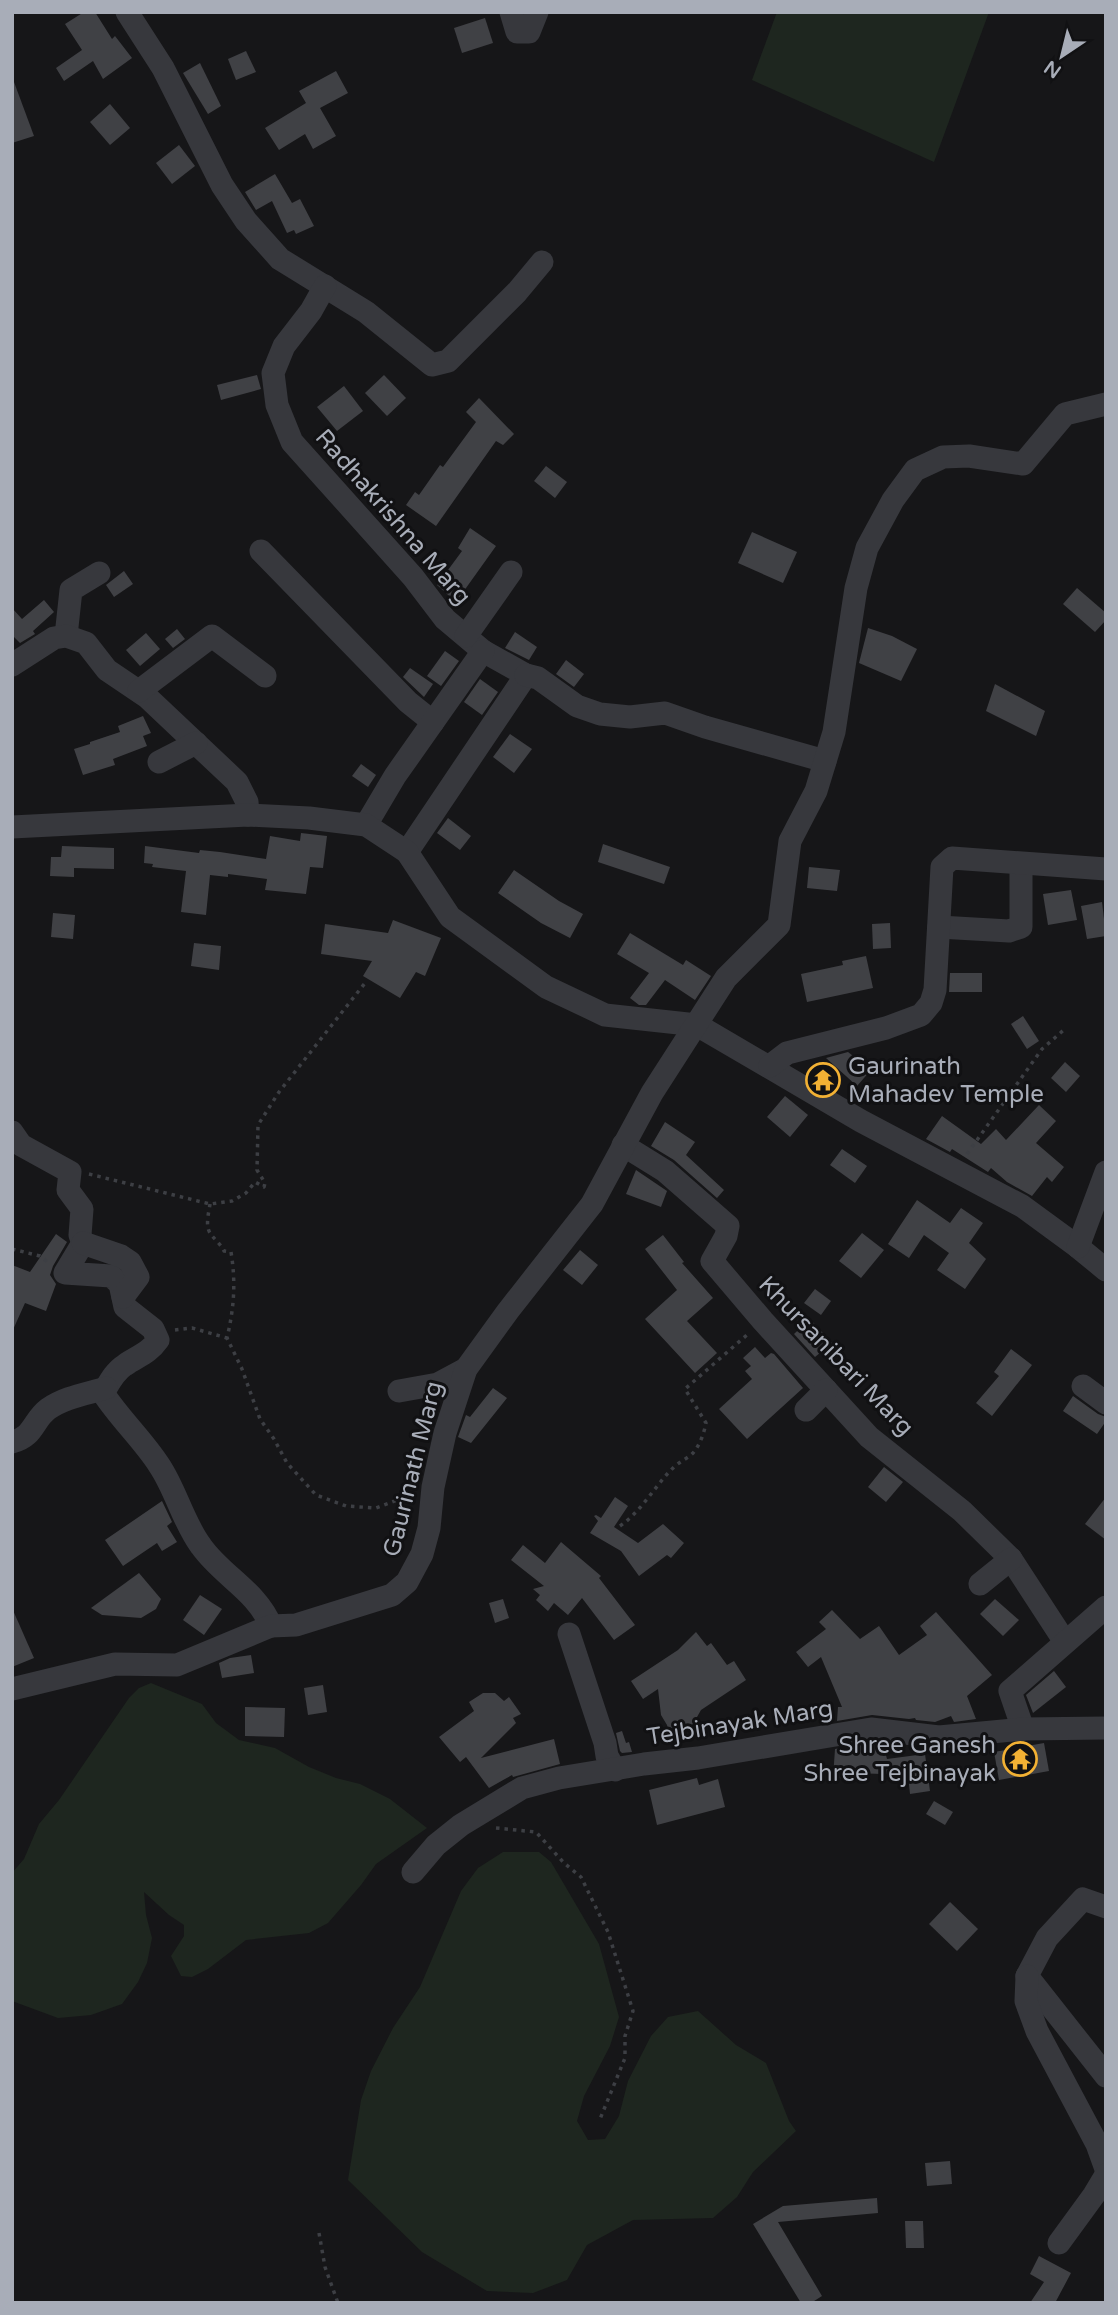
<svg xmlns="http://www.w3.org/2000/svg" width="1118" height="2315" font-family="'Varela Round',sans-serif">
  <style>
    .green { fill: #1e261f }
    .building { fill: #404145 }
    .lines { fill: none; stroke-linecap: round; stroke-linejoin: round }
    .path { stroke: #3d3f44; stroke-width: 3.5; stroke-dasharray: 3.5 5; stroke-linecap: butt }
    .minor { stroke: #37383d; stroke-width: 23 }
    .labels { text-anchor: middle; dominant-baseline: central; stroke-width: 6; stroke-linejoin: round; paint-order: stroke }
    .street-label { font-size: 24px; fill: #a8adb8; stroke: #111113 }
    .poi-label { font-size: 24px; fill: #a8adb8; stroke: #111113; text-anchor: start }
  </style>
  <rect width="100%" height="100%" fill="#161618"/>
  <g class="green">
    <polygon points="777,12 989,12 934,162 752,80"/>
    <polygon points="151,1683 202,1704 216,1723 239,1740 275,1748 309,1767 336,1778 360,1784 390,1799 427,1828 376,1864 361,1885 328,1923 309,1933 246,1940 208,1969 192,1977 181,1976 171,1956 184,1936 184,1925 169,1915 144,1892 146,1915 152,1938 147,1963 138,1982 122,2004 91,2015 58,2018 12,2001 12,1873 24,1859 39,1824 59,1800 129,1698 139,1688"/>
    <polygon points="503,1852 539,1852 551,1862 599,1944 619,2017 610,2046 584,2096 577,2121 588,2140 605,2139 619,2116 628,2081 651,2036 668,2017 698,2011 736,2045 766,2063 789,2121 796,2131 753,2172 737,2197 713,2218 633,2220 587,2245 567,2280 533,2293 487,2291 422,2252 348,2180 361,2100 371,2071 393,2028 420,1987 461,1891 478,1868"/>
  </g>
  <g class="building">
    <polygon points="84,12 95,12 112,39 115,36 132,58 103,79 93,61 64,81 56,68 82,50 65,24"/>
    <polygon points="485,18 493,43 462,53 454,28"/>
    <polygon points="246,51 256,72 236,80 228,59"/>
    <polygon points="200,63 221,106 208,114 183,73"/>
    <polygon points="336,71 348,93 320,108 336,136 313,149 305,134 279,150 265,128 306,103 299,91"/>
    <polygon points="14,82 34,136 12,143 12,83"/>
    <polygon points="110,104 130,128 110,145 90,122"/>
    <polygon points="179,145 195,166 172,184 156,163"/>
    <polygon points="275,174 292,203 300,199 314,226 296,234 294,230 287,233 272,201 256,210 245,192"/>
    <polygon points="257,375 261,389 221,400 217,385"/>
    <polygon points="384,375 406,398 387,416 365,393"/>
    <polygon points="344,386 363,411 337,431 317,407"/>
    <polygon points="479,398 514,434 503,445 496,441 436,526 406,505 415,492 419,495 440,465 443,467 476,422 466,412"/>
    <polygon points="546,466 567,482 555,498 534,481"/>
    <polygon points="470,528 496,546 456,602 437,585 462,551 458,548"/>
    <polygon points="752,532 797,552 783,583 738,563"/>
    <polygon points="124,571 133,584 114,597 106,585"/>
    <polygon points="1077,588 1106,613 1106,620 1095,632 1063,604"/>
    <polygon points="44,600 54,612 33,631 35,634 20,643 12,635 12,608 22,619"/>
    <polygon points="868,628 892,636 917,649 901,681 859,663"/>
    <polygon points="177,629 185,639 173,648 165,639"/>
    <polygon points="515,632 537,647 529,660 505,648"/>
    <polygon points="146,633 160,649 140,666 126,650"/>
    <polygon points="445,651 459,661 441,686 427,676"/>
    <polygon points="566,660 584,674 574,687 556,674"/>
    <polygon points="410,668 433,684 424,697 403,677"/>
    <polygon points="480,679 498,692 482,715 464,702"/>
    <polygon points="995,684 1045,711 1036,736 986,711"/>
    <polygon points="143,716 151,733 143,736 147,746 113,759 115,765 83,775 74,749 90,744 90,742 120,732 118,726"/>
    <polygon points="510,734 532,749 514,773 493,757"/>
    <polygon points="361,764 376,775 368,787 352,776"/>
    <polygon points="448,818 471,836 460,850 437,833"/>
    <polygon points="301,833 327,836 323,868 310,867 306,894 265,890 267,879 228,874 228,877 210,875 206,915 181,912 186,871 152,867 153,864 144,863 145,846 199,853 200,850 220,852 266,859 270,836 300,841"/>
    <polygon points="603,844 670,867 664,884 598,862"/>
    <polygon points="62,846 114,848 114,869 74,868 74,877 50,876 51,857 61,857"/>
    <polygon points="809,867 840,870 837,891 807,888"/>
    <polygon points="514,870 559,901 583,914 570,938 541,923 498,893"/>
    <polygon points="1071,890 1077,920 1048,925 1043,894"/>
    <polygon points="1102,902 1106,936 1087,939 1081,906"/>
    <polygon points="53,913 75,915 73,939 51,937"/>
    <polygon points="393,920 441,938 425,976 416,972 400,998 363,976 372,961 321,954 325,924 388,933"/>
    <polygon points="890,923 891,948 873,949 872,924"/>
    <polygon points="630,933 683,965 686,960 711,976 695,1000 665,980 646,1005 639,1005 630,998 649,973 617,954"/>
    <polygon points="194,943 221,946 219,970 191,966"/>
    <polygon points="866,956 873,988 807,1002 801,974 843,965 842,961"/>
    <polygon points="950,973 982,973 982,992 949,992"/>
    <polygon points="1023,1016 1039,1041 1027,1049 1011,1024"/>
    <polygon points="848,1052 871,1070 857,1086 826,1058"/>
    <polygon points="1065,1062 1080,1076 1066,1092 1051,1078"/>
    <polygon points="785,1096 808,1115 790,1137 767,1117"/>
    <polygon points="1039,1105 1056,1121 1036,1143 1064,1167 1052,1182 1047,1177 1032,1196 1007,1182 991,1168 988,1172 952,1149 950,1152 926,1139 942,1116 981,1144 996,1129 1006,1140"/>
    <polygon points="665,1122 695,1142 686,1155 724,1190 717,1198 674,1160 651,1146"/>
    <polygon points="842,1149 867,1166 855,1183 830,1165"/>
    <polygon points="636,1170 667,1191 661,1207 626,1194"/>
    <polygon points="917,1200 950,1223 961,1208 983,1223 969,1243 986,1259 965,1289 937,1270 949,1253 924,1235 909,1258 888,1244"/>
    <polygon points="862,1233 884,1250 861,1278 839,1261"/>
    <polygon points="56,1234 67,1242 53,1266 50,1275 56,1284 46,1311 25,1303 12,1332 12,1265 30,1272"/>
    <polygon points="663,1235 684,1262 682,1263 713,1298 687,1321 717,1353 695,1373 645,1319 677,1290 645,1249"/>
    <polygon points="580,1250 598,1265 582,1285 563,1270"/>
    <polygon points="815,1289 831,1301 821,1315 804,1303"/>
    <polygon points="810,1319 832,1343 815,1357 794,1334"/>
    <polygon points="755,1347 765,1358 771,1353 774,1354 803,1388 747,1439 719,1409 752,1379 745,1371 751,1366 743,1358"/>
    <polygon points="1011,1349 1032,1365 992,1416 976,1403 999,1376 994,1372"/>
    <polygon points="493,1388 507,1398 471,1443 458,1437 466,1415 470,1417"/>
    <polygon points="1073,1396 1098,1414 1106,1417 1106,1421 1097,1434 1063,1411"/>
    <polygon points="884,1467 903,1482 886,1502 868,1487"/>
    <polygon points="615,1497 628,1506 614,1527 638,1543 663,1524 684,1543 671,1558 667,1555 639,1576 621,1551 590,1533 598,1521 594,1516 596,1515 601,1518"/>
    <polygon points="1106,1497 1106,1540 1085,1524"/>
    <polygon points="162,1501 172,1522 167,1526 177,1542 162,1551 157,1543 123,1566 105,1540"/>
    <polygon points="561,1542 601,1576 599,1578 635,1625 614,1640 582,1598 568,1615 554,1603 548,1611 536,1600 540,1595 533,1589 544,1586 511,1560 523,1545 545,1563"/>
    <polygon points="139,1573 161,1599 156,1609 141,1618 102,1615 91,1608"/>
    <polygon points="200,1595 222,1609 204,1635 183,1620"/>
    <polygon points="503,1599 509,1618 495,1623 489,1603"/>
    <polygon points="995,1599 1019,1620 1003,1636 980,1614"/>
    <polygon points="12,1608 34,1658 12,1667"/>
    <polygon points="832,1610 860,1639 879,1626 899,1655 927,1635 920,1626 936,1612 992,1675 967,1696 976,1719 954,1722 951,1716 935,1722 916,1720 915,1718 909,1719 872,1715 837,1721 838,1707 842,1707 821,1657 808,1667 796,1652 826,1629 819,1622"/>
    <polygon points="696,1632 707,1646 711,1643 727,1665 734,1661 746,1680 701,1710 693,1724 670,1737 667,1725 661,1715 658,1689 643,1699 631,1681 678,1650"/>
    <polygon points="251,1655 254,1673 222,1678 219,1663 230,1658"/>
    <polygon points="1054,1671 1066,1687 1033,1713 1026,1695"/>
    <polygon points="323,1685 327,1712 308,1715 304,1688"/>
    <polygon points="483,1693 495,1693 504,1701 509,1697 521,1714 513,1718 516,1723 481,1758 554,1739 560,1764 513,1777 512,1775 489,1788 466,1757 460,1762 439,1737 474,1711 469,1702"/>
    <polygon points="245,1707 285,1708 284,1737 245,1736"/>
    <polygon points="622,1731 626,1743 629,1742 632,1752 622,1753 620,1751 616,1733"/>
    <polygon points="871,1743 883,1744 887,1759 925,1754 930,1791 910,1794 908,1775 855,1773 855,1779 833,1778 835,1749"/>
    <polygon points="1044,1743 1049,1771 999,1780 994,1752"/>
    <polygon points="697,1778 699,1785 718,1779 725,1807 657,1825 649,1790"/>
    <polygon points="934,1801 953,1812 945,1825 926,1814"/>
    <polygon points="950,1902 978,1929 957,1951 929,1924"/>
    <polygon points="950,2161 952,2184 927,2186 925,2163"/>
    <polygon points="877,2198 878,2213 778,2222 822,2296 811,2303 801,2303 753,2224 783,2206"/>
    <polygon points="905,2221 923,2221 924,2248 906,2248"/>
    <polygon points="1039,2256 1071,2273 1055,2303 1030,2303 1044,2282 1030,2274"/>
  </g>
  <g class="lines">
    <g class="path">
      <polyline points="967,1154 1042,1049 1066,1028"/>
      <polyline points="89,1174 210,1204 232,1201 246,1193 255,1182 264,1187 265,1183 257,1170 258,1125 279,1092 365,983"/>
      <path d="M 210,1204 C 209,1212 205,1225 210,1233 C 213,1238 220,1243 224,1251 L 231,1252 C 236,1283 234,1308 227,1338 L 242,1369 L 260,1419 L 274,1439 L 287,1463 L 316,1495 L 346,1506 L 376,1508 L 411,1495"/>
      <polyline points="12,1249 40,1256 49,1263"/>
      <polyline points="175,1330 192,1328 227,1338"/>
      <path d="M 620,1526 C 643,1510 655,1485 675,1466 C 681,1461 688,1458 693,1453 C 700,1445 704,1433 706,1423 L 685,1389 L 748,1334"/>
      <polyline points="496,1828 536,1832 564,1863 581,1877 608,1932 633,2011 625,2036 625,2058 600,2119"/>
      <polyline points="319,2233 325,2267 338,2303"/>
    </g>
    <g class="minor">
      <polyline points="127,12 163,68 222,185 246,221 280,259 366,312 432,365 448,361 517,292 542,262"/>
      <polyline points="511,12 517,32 529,32 537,12"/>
      <polyline points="325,286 311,311 284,346 273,373 277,405 292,442 413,577 445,619 483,651 526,675 407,852"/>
      <polyline points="261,551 408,702 433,722"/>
      <polyline points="66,636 71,590 99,573"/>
      <polyline points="466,636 511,572"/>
      <polyline points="12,665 54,638 66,636 86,643 107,670 147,697 237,782 247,802 248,815"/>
      <polyline points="526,675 538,678 577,706 600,714 630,717 665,713 705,727 825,761"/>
      <polyline points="139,691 212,636 265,676"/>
      <polyline points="159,762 196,743"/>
      <polyline points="366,825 395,776 483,651"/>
      <polyline points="12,827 248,815 309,818 366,825 407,852 450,917 546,987 605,1015 697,1025 861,1121 1022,1206 1078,1247 1106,1270"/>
      <polyline points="939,927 1009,931 1021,927 1021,864"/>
      <polyline points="770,1066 787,1053 886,1028 921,1015 931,1003 935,990 942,867 952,858 1106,869"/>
      <polyline points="12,1132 21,1145 70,1172 68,1190 82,1209 80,1235 83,1243"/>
      <polyline points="623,1145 665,1171 728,1226 726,1236 712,1261 763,1321 869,1437 962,1511 1011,1559 1065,1642"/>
      <path d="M 83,1243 L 65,1273 L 111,1276 L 120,1284 L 125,1307 L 153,1329 L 158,1340 C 149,1353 138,1356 125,1365 C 115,1371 109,1383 103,1393 C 120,1419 143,1440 159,1465 C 176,1490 183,1522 201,1546 C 222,1576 257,1591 271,1626"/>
      <polyline points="83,1243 121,1256 130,1262 138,1277 123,1297"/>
      <polyline points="1078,1247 1106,1172"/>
      <polyline points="1083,1386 1106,1403"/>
      <polyline points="399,1391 438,1384 466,1369"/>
      <polyline points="806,1410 826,1390"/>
      <path d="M 12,1442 C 34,1437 33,1420 48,1409 C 65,1397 86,1394 106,1388"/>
      <polyline points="980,1584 1011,1559"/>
      <polyline points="569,1634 605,1743 607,1756 615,1770"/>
      <polyline points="12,1689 115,1664 177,1665 271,1626 296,1625 392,1595 407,1582 422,1554 429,1528 433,1487 445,1433 466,1369 508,1311 592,1204 652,1093 726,978 779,925 790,841 816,791 834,732 856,588 867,548 893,500 915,470 943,457 969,456 1023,464 1065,414 1106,404"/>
      <polyline points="1023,1729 1010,1691 1106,1607"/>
      <polyline points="413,1872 436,1845 461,1825 522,1788 559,1778 644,1764 698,1758 871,1729 939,1737 1023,1729 1106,1728"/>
      <polyline points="1106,1907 1083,1899 1047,1938 1027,1976 1106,2076"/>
      <polyline points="1027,1976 1026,2001 1037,2031 1097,2144 1106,2169"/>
      <polyline points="1059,2243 1094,2195 1106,2175"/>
    </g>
  </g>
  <defs>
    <g id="temple-ring" transform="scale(1.75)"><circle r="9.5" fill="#111113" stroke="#f2b134" stroke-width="1.5"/><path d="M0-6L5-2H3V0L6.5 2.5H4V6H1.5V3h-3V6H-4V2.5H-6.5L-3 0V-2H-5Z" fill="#f2b134"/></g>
  </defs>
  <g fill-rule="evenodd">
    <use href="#temple-ring" x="823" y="1080"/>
    <use href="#temple-ring" x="1020" y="1759"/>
  </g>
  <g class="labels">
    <g class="street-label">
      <text transform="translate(393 517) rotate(49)">Radhakrishna Marg</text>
      <text transform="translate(836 1356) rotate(46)">Khursanibari Marg</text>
      <text transform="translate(413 1469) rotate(-76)">Gaurinath Marg</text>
      <text transform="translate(740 1723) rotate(-9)">Tejbinayak Marg</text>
    </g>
    <g class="poi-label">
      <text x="848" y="1066">Gaurinath<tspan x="848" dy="28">Mahadev Temple</tspan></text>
      <text x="996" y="1745" text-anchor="end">Shree Ganesh<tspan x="996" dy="28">Shree Tejbinayak</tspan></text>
    </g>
  </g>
  <rect width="1118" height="2315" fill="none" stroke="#a8adb8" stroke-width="28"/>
  <g transform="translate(1062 56) rotate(215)" stroke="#111113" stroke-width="5" paint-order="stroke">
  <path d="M0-5L12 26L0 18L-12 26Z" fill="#a8adb8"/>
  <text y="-10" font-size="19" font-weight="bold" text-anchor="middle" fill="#a8adb8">N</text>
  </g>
</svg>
